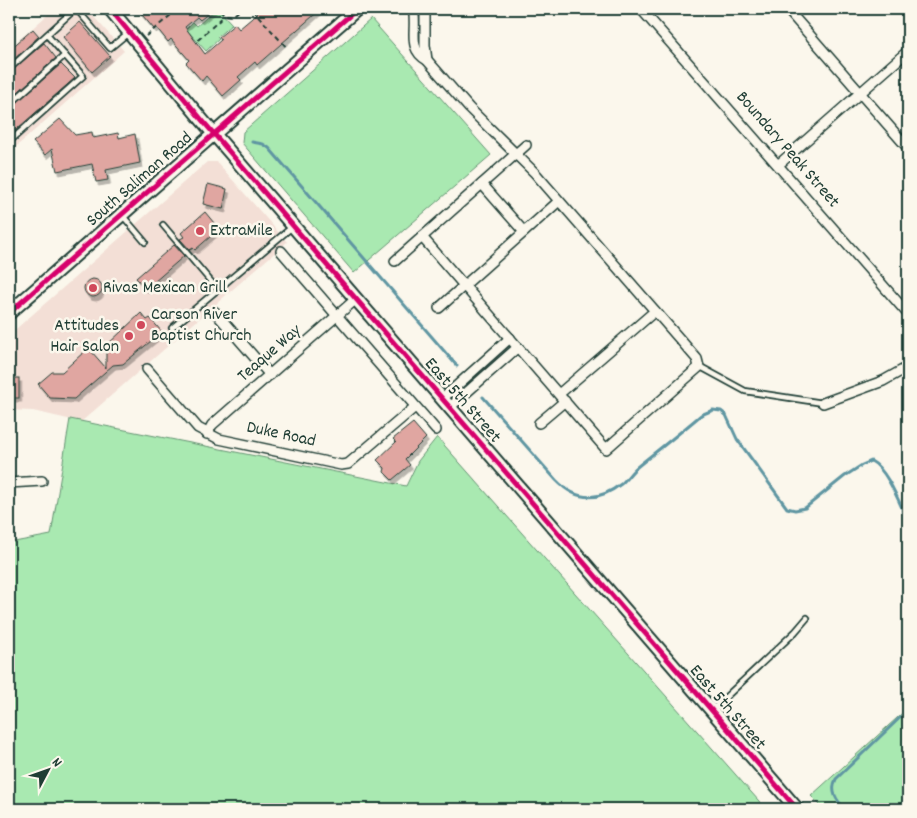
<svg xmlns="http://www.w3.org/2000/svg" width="917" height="818" font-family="Dekko,sans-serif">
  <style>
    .built { fill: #f3dfd6 }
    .green { fill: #a9e9b1; stroke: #649372 }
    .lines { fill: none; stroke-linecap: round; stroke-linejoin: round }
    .stream { stroke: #5f96a2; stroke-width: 3 }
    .building { fill: #e0a6a1; stroke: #1f3d34; filter: url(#shadow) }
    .service-casing { stroke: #1f3d34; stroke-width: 8 }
    .minor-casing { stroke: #1f3d34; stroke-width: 12 }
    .secondary-casing { stroke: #1f3d34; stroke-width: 16 }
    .path { stroke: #1f3d34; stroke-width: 2; stroke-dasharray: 5 4; stroke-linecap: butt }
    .service { stroke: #fbf7ec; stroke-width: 4.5 }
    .minor { stroke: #fbf7ec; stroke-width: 9 }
    .secondary { stroke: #fbf7ec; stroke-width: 12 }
    .cycleway-casing { stroke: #fbf7ec; stroke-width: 8 }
    .cycleway { stroke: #d6006c; stroke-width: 5 }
    .poi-dot { fill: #d1495b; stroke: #fbf7ec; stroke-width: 2 }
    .labels { text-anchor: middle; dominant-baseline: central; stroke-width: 5; stroke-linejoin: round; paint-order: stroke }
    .street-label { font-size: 18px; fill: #1f3d34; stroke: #fbf7ec }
    .poi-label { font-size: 18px; fill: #1f3d34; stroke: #fbf7ec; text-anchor: start }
  </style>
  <defs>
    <filter id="shadow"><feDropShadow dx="2.5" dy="4" stdDeviation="0" flood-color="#0004"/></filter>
  </defs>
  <rect width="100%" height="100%" fill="#fbf7ec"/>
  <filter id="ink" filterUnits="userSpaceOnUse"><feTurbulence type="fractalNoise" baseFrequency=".02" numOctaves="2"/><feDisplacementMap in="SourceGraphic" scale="10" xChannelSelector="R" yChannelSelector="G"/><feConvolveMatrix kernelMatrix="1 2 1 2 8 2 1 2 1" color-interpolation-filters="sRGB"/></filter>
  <g filter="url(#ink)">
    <g class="built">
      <polygon points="54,9 87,9 124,51 9,153 9,49"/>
      <polygon points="207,162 217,162 287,242 81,422 33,411 9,410 9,335"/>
    </g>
    <g class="green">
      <polygon points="216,9 218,9 232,24 217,37 219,39 206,51 186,29 193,22 197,26"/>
      <polygon points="371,19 491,155 354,273 242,143 243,132"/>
      <polygon points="70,419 406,486 418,461 437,437 766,809 9,809 9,543 51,535"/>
      <polygon points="908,708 908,809 824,809 811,796"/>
    </g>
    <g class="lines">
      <g class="stream">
        <polyline points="252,142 263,144 269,148 457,366"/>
        <path d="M 483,397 L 556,480 C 576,501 598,502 621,484 C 627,479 631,472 637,467 C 658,450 680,433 701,415 L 713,410 L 721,411 L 726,415 L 737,439 L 787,508 L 795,510 L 805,508 L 845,476 L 862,465 L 871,461 C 887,469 900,505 908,521"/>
        <path d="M 845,809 C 836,800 830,791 836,779 L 908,710"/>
      </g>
    </g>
    <g class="building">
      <polygon points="137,9 214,9 200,20 197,17 185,27 205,54 221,40 219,37 235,24 239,29 258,13 255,9 321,9 257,65 255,62 238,77 241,80 223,96 206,76 202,81 186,63 189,60 171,39 168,42 156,27 154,29"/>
      <polygon points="80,22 110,56 92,72 63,37"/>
      <polygon points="33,29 39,36 9,64 9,50"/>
      <polygon points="44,43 56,58 9,100 9,73"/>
      <polygon points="61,64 75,78 9,136 9,109"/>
      <polygon points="60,119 75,135 92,132 93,138 118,133 119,138 135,134 140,163 106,170 108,180 96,182 92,164 57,171 52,149 45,155 33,142"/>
      <polygon points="208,184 227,189 223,209 203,204"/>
      <polygon points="205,212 219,229 195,250 193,248 190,250 180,239 184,237 181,233"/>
      <polygon points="174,245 184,256 146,289 136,278"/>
      <circle cx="93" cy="288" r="9"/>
      <polygon points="141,313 147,320 150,318 162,332 123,364 113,365 74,399 50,398 38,384 52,372 62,372 85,351 91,351 106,368 106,346"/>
      <rect x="9" y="378" width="10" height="20"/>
      <polygon points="413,423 426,438 405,459 410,465 392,480 384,472 385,468 377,460 396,442 393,439"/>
    </g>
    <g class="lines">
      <g class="service-casing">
        <g id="service">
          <polyline points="83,9 79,12 110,48 127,34"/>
          <polyline points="9,69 73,11 79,12"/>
          <polyline points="9,105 65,55"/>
          <polyline points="9,142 83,76 47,35"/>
          <polyline points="123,216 145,242"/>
          <polyline points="163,225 218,290"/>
          <polyline points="172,328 292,227"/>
          <polyline points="699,366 745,391 823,403"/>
          <polyline points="713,709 795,632 807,618"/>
        </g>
      </g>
      <g class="minor-casing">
        <g id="minor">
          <path d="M 413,9 C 418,29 406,48 427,60 L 469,108 L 535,173 L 697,359 L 699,367 L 606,449 L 422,237"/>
          <polyline points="425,9 425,45 427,60"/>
          <polyline points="641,9 908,314"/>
          <polyline points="787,9 908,148"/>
          <polyline points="778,165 908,51"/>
          <polyline points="482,184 524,232"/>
          <polyline points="281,251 436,430"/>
          <polyline points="395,261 526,145"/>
          <polyline points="439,308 559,201"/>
          <polyline points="215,312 270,375"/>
          <polyline points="147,369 198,428 219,439 341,465 348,464 415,407"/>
          <polyline points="559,394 655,311"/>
          <polyline points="442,399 510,338"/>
          <polyline points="823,403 883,381 908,367"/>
          <polyline points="449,408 518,347"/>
          <polyline points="539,423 565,401"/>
          <polyline points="207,434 212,425 356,299"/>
          <polyline points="9,483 42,481"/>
        </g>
      </g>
      <g class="secondary-casing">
        <g id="secondary">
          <polyline points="110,9 202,120 356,299 797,809"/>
          <polyline points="9,313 357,9"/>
        </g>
      </g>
      <g class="path">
        <polyline points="220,9 225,15 233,16 241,9"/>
        <polyline points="252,9 288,49"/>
        <polyline points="330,9 332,11"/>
        <polyline points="146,36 178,9"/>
        <polyline points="198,40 225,15"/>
      </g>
      <use href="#service" class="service"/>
      <use href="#minor" class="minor"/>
      <use href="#secondary" class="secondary"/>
      <g class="cycleway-casing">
        <g id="cycleway">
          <polyline points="110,9 202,120 356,299 797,809"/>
          <polyline points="9,313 357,9"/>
        </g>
      </g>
      <use href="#cycleway" class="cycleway"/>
    </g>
  </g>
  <g class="poi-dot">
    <circle cx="200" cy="231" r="5"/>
    <circle cx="93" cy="288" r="5"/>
    <circle cx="141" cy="325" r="5"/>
    <circle cx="129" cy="336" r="5"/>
  </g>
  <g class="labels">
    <g class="street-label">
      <text transform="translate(787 150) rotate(49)">Boundary Peak Street</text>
      <text transform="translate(140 180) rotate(-41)">South Saliman Road</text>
      <text transform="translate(270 354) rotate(-41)">Teaque Way</text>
      <text transform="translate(462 401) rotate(49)">East 5th Street</text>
      <text transform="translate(281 435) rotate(12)">Duke Road</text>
      <text transform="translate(727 708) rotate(49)">East 5th Street</text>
    </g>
    <g class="poi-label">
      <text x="210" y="231">ExtraMile</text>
      <text x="103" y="288">Rivas Mexican Grill</text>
      <text x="151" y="315">Carson River<tspan x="151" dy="21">Baptist Church</tspan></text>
      <text x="119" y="326" text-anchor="end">Attitudes<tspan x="119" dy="21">Hair Salon</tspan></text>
    </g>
  </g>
  <rect width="917" height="818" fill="none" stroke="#fbf7ec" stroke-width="30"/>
  <rect x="15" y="15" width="887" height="788" fill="none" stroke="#1f3d34" stroke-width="2" filter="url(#ink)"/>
  <g transform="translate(48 770) rotate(49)" stroke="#fbf7ec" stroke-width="4" paint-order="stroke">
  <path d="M0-4L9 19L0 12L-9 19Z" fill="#1f3d34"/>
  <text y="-8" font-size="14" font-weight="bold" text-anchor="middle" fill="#1f3d34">N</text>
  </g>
</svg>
